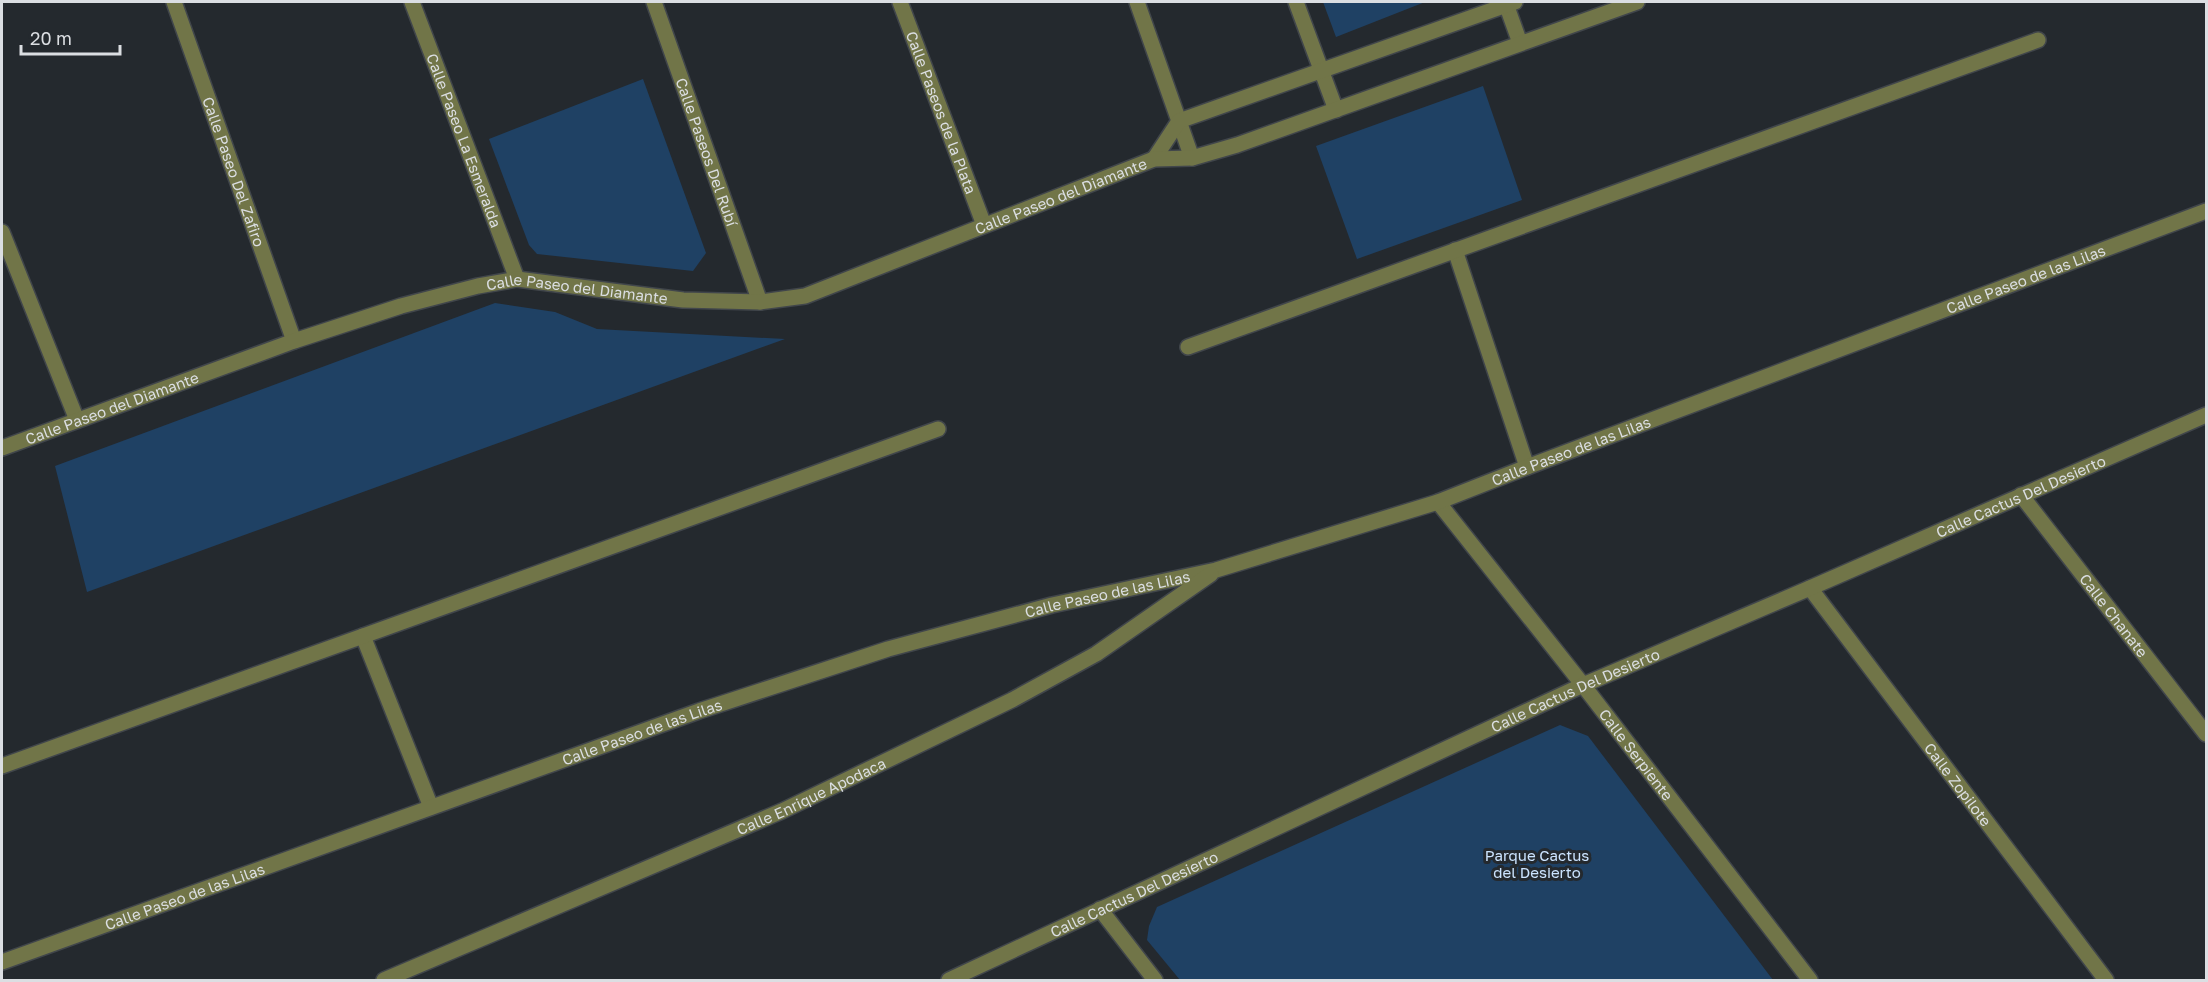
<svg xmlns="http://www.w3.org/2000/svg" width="2208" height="982" font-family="'Golos Text',sans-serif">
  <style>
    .green { fill: #1f4164 }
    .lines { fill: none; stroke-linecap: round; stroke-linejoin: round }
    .minor-casing { stroke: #41464b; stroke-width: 18 }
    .minor { stroke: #717548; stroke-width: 15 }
    .labels { text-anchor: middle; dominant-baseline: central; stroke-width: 6; stroke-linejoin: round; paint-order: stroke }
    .street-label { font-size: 15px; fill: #dbdee2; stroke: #24292e }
    .park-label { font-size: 15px; fill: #cce4ff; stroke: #24292e }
  </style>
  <rect width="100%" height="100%" fill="#24292e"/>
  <g class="green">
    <polygon points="1323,2 1425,2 1336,37"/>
    <polygon points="643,79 706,253 693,271 537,254 529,245 489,139"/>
    <polygon points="1483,86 1522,200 1357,259 1316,146"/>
    <polygon points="495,303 555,312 597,329 785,339 87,592 55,466"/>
    <polygon points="1560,725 1588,736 1773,980 1180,980 1147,940 1149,926 1157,907"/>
  </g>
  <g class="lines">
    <g class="minor-casing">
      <g id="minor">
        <path id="s1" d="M 174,2 L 294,341"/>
        <path id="s2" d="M 412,2 L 517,279"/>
        <path id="s3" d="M 654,2 L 760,302"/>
        <path id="s4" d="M 900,2 L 984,225"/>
        <polyline points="1137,2 1192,158"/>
        <polyline points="1296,2 1336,110"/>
        <polyline points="1506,4 1520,43"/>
        <polyline points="1154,159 1179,121 1515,2"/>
        <polyline points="2,232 77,420"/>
        <polyline points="1455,250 1527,467"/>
        <polyline points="1188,347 2038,40"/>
        <path id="s5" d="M 2,448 L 294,341 L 401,306 L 478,286 L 517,279 L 683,300 L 760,302 L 805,296 L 1154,159 L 1192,158 L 1237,145 L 1637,2"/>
        <path id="s6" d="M 2021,495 L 2206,734"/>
        <path id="s7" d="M 1438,502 L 1583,685 L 1810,980"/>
        <path id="s8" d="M 1810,588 L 2106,980"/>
        <polyline points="363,636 431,807"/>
        <polyline points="2,766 938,429"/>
        <polyline points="1100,909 1155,980"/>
        <path id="s9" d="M 2,962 L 699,711 L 888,649 L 1052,605 L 1216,570 L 1438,502 L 1527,467 L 2206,211"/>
        <path id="s10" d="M 384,980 L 782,811 L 1012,700 L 1096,654 L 1211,574"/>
        <path id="s11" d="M 949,980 L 1583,685 L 1810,588 L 2206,415"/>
      </g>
    </g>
    <use href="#minor" class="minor"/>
  </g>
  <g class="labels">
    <g class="street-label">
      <text stroke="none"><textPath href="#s4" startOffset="118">Calle Paseos de la Plata</textPath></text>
      <text stroke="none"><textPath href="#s2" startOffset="148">Calle Paseo La Esmeralda</textPath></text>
      <text stroke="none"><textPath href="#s3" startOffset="159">Calle Paseos Del Rubí</textPath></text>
      <text stroke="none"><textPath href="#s1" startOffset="180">Calle Paseo Del Zafiro</textPath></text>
      <text stroke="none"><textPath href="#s5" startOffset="1107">Calle Paseo del Diamante</textPath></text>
      <text stroke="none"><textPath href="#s9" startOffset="2138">Calle Paseo de las Lilas</textPath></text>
      <text stroke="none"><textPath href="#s5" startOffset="603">Calle Paseo del Diamante</textPath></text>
      <text stroke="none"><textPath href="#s5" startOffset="117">Calle Paseo del Diamante</textPath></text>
      <text stroke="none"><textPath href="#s9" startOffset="1652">Calle Paseo de las Lilas</textPath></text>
      <text stroke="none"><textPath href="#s11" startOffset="1176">Calle Cactus Del Desierto</textPath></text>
      <text stroke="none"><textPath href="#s9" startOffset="1166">Calle Paseo de las Lilas</textPath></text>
      <text stroke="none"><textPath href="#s6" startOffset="152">Calle Chanate</textPath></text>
      <text stroke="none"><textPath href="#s11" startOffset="690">Calle Cactus Del Desierto</textPath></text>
      <text stroke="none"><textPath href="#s9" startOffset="680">Calle Paseo de las Lilas</textPath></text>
      <text stroke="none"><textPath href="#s7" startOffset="321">Calle Serpiente</textPath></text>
      <text stroke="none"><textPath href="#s8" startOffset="246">Calle Zopilote</textPath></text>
      <text stroke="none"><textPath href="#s10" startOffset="465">Calle Enrique Apodaca</textPath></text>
      <text stroke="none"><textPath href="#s11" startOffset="204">Calle Cactus Del Desierto</textPath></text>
      <text stroke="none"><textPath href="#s9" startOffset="194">Calle Paseo de las Lilas</textPath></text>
    </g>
    <g class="park-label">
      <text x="1537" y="855">Parque Cactus<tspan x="1537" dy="17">del Desierto</tspan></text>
    </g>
  </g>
  <rect width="2208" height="982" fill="none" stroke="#dbdee2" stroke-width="6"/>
  <path d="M21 45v9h99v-9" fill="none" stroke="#dbdee2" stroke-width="3"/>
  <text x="30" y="45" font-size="18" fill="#dbdee2" stroke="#24292e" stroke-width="4.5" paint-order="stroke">20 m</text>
</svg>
